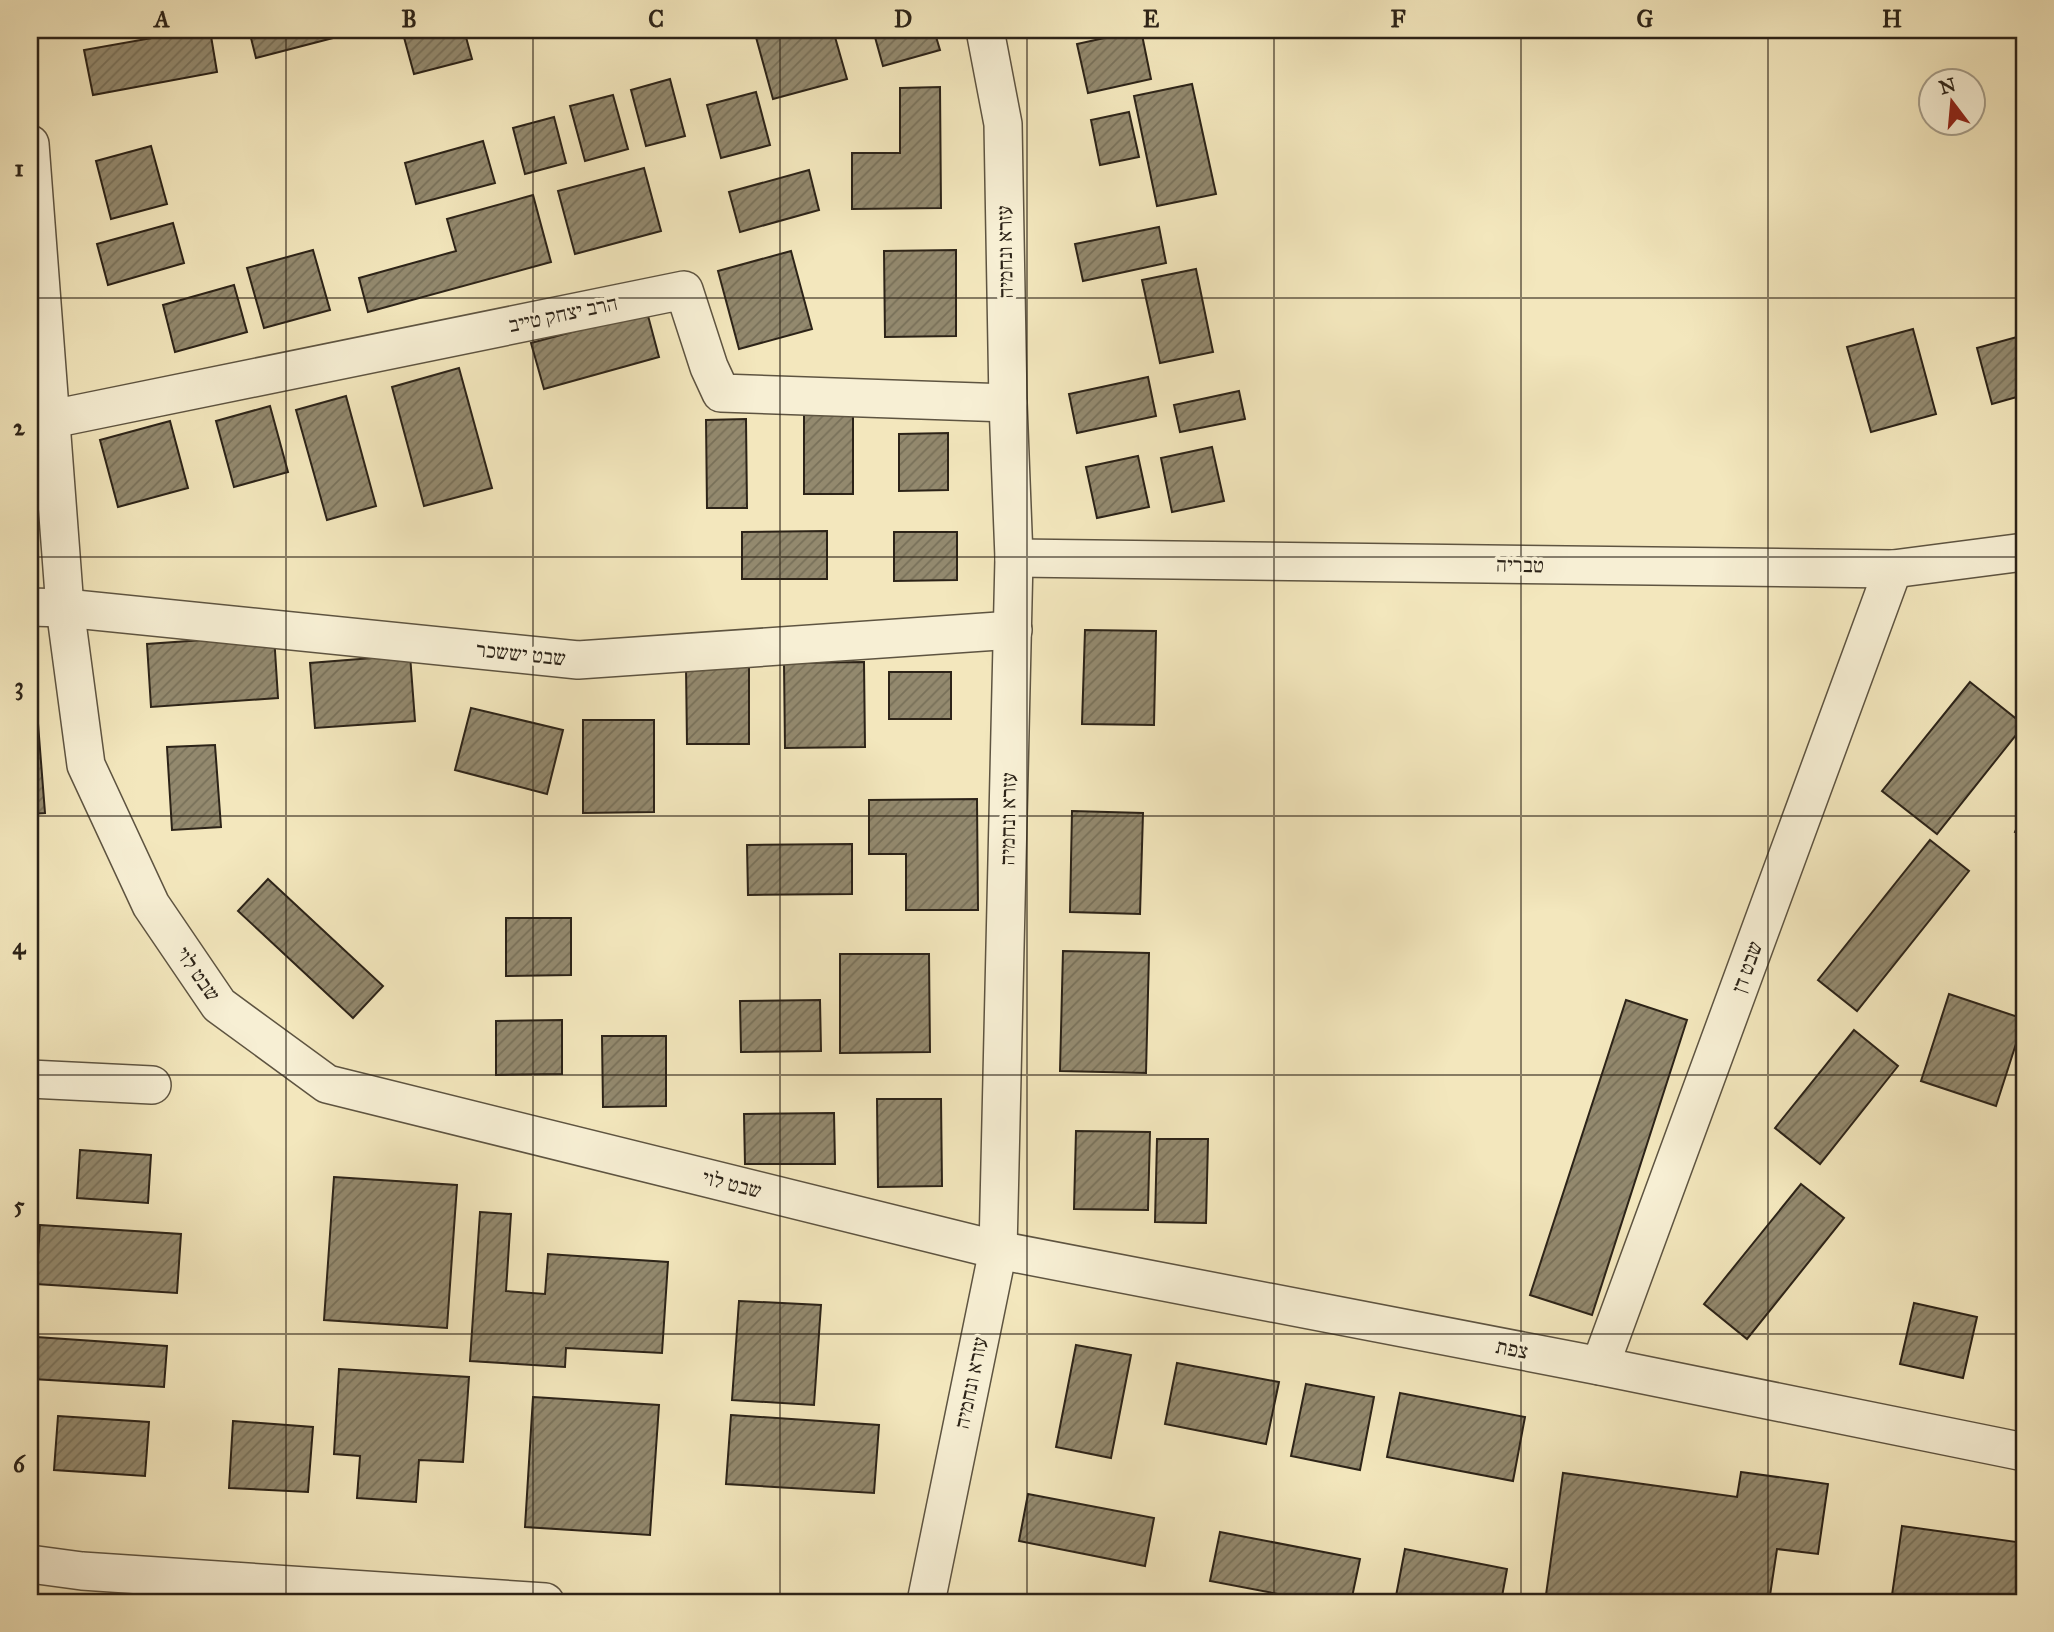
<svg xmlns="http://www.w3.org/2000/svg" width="2054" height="1632" font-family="'IM FELL Great Primer','Frank Ruhl Libre',serif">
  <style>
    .building { fill: url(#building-hatch); stroke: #2c2318; stroke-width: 2 }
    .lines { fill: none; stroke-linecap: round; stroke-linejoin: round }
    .minor-casing { stroke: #5e5441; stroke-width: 40 }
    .minor { stroke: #f7efd4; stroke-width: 37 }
    .grid { fill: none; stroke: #2c2318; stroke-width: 2; stroke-opacity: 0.55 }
    .labels { text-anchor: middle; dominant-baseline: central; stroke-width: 7; stroke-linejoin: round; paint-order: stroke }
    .street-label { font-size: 21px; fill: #2c2318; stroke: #f7efd4 }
    .neatline { fill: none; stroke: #2c2318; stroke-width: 2.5 }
    .grid-label { font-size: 23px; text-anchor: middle; font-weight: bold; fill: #2c2318 }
  </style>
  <defs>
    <pattern id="building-hatch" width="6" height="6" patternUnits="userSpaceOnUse" patternTransform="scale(1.75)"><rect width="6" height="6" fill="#93896e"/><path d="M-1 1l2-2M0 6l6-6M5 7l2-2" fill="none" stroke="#787059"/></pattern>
  </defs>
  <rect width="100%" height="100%" fill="#f3e7bd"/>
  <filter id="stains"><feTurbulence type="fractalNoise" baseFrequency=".00286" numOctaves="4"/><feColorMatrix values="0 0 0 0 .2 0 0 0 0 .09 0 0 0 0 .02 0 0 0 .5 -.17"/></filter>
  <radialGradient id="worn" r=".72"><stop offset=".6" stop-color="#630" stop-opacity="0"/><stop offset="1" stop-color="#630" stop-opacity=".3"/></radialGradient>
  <g class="building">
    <polygon points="197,30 210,30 217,72 93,95 84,50"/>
    <polygon points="249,30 355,30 356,32 256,58"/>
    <polygon points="402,30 464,30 472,59 414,74"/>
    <polygon points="754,30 833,30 847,79 773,99"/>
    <polygon points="873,30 934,30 940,50 883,66"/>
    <polygon points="1141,30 1151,79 1088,93 1077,44"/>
    <polygon points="670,79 685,136 646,146 631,90"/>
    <polygon points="1192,84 1216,194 1157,206 1134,96"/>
    <polygon points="940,87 941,208 852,209 852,153 900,153 900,88"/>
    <polygon points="756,92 770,145 721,158 707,105"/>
    <polygon points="613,95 628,149 585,161 570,106"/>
    <polygon points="1129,112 1139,157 1100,165 1091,120"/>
    <polygon points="554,117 566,163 525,174 513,128"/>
    <polygon points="483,141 495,183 416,204 405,163"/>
    <polygon points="151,146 167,204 111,219 96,161"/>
    <polygon points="644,168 661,231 575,254 558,191"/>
    <polygon points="809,170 819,210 740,232 729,192"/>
    <polygon points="533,195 551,262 368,312 359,278 456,251 447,219"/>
    <polygon points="173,223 184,263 108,285 97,244"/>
    <polygon points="1159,227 1166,263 1083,281 1075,244"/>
    <polygon points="313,250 330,310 264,328 247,268"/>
    <polygon points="956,250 956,336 885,337 884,251"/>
    <polygon points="791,251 812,329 739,349 718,271"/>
    <polygon points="1196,269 1213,352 1160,363 1142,280"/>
    <polygon points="234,285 247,332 175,352 163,305"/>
    <polygon points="647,312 659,357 544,389 531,343"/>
    <polygon points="1913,329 1936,414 1871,432 1847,347"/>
    <polygon points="2024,335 2024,395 1992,404 1977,348"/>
    <polygon points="459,368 492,488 424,506 392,387"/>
    <polygon points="1148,377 1156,416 1077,433 1069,394"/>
    <polygon points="1239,391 1245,419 1180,432 1174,405"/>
    <polygon points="346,396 376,506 327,520 296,410"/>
    <polygon points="853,403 853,494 804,494 804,404"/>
    <polygon points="270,406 288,472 234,487 216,421"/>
    <polygon points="746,419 747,508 707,508 706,420"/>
    <polygon points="170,421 188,488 118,507 100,440"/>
    <polygon points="948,433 948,490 899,491 899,434"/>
    <polygon points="1212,447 1224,501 1172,512 1161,458"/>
    <polygon points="1138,456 1149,507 1097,518 1086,467"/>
    <polygon points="827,531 827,579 742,579 742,532"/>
    <polygon points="894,532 957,532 957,580 894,581"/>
    <polygon points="1085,630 1156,631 1154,725 1082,724"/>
    <polygon points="274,635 278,698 151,707 147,644"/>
    <polygon points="410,655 415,721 315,728 310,663"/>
    <polygon points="864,662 865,747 785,748 784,663"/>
    <polygon points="749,666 749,744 687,744 686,667"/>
    <rect x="889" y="672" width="62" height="47"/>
    <polygon points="1970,682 2024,725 1937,834 1882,791"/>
    <polygon points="30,698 36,698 45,813 30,814"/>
    <polygon points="471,708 563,730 547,794 455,770"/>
    <polygon points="583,720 654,720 654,812 583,813"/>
    <polygon points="215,745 221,827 172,830 167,747"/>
    <polygon points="977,799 978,910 906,910 906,854 869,854 869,800"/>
    <polygon points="1072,811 1143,813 1140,914 1070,912"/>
    <polygon points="2024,813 2024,836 2015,832"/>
    <polygon points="1930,840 1969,871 1857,1011 1818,980"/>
    <polygon points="852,844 852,894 748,895 747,845"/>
    <polygon points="268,879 383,986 353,1018 238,911"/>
    <polygon points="506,918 571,918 571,975 506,976"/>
    <polygon points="1063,951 1149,953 1146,1073 1060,1071"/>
    <polygon points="840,954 929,954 930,1052 840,1053"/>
    <polygon points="1949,994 2024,1019 1996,1106 1921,1081"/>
    <polygon points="820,1000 821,1051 741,1052 740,1001"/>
    <polygon points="1626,1000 1687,1020 1592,1315 1530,1295"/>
    <polygon points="562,1020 562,1074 496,1075 496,1021"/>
    <polygon points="1854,1030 1898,1066 1820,1164 1775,1128"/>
    <polygon points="602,1036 666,1036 666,1106 603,1107"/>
    <polygon points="877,1099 941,1099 942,1186 878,1187"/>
    <polygon points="834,1113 835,1164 745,1164 744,1114"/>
    <polygon points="1076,1131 1150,1132 1148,1210 1074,1209"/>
    <polygon points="1157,1139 1208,1139 1206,1223 1155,1222"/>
    <polygon points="80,1150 151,1155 148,1203 77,1198"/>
    <polygon points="334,1177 457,1185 447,1328 324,1320"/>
    <polygon points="1801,1184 1844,1218 1747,1339 1704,1304"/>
    <polygon points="480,1212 511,1214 506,1291 545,1294 548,1254 668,1262 662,1353 566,1348 565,1367 470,1361"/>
    <polygon points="40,1225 181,1234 177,1293 36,1284"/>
    <polygon points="739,1301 821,1305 814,1405 732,1400"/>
    <polygon points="1914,1303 1977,1317 1963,1378 1900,1364"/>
    <polygon points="36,1337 167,1346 164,1387 33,1379"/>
    <polygon points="1076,1345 1131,1355 1111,1458 1056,1447"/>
    <polygon points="1177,1363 1279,1382 1266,1444 1165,1424"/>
    <polygon points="339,1369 469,1377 463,1462 419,1460 416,1502 357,1498 360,1456 334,1454"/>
    <polygon points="1306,1384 1374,1397 1360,1470 1291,1456"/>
    <polygon points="1400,1393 1525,1417 1513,1481 1387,1457"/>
    <polygon points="533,1397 659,1405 650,1535 525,1527"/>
    <polygon points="731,1415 879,1425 874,1493 726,1484"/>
    <polygon points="58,1416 149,1422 145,1476 54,1470"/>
    <polygon points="233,1421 313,1427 308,1492 229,1488"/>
    <polygon points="1741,1472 1828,1484 1818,1554 1777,1549 1769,1602 1545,1602 1563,1473 1737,1497"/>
    <polygon points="1028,1494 1154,1518 1145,1566 1019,1541"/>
    <polygon points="1902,1526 2024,1543 2024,1602 1891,1602"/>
    <polygon points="1220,1532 1360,1559 1351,1602 1320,1602 1210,1581"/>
    <polygon points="1405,1549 1507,1569 1501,1602 1426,1602 1396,1596"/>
  </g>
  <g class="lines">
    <g class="minor-casing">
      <g id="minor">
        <polyline points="30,144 65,608 86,765 151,905 219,1005 327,1084 998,1250 1600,1366 2024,1452"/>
        <polyline points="52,419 684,290 709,367 721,393 1008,403"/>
        <polyline points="1014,558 1893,569 2024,552"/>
        <polyline points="30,607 65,608 578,660 1013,630"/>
        <polyline points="30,1079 152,1085"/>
        <polyline points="1600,1366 1893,569"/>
        <polyline points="30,1564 82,1571 545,1602"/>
        <polyline points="926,1602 998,1250 1014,558 1008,403 1003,124 985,30"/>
      </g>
    </g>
    <use href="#minor" class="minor"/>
  </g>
  <path class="grid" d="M 286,30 L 286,1602M 533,30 L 533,1602M 780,30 L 780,1602M 1027,30 L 1027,1602M 1274,30 L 1274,1602M 1521,30 L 1521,1602M 1768,30 L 1768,1602M 30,298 L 2024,298M 30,557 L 2024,557M 30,816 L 2024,816M 30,1075 L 2024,1075M 30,1334 L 2024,1334"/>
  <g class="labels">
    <g class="street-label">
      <text transform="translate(1005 252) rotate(-91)">עזרא ונחמיה</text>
      <text transform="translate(563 314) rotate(-12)">הרב יצחק טייב</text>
      <text transform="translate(1520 565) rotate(1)">טבריה</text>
      <text transform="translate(521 654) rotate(6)">שבט יששכר</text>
      <text transform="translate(1008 819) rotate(-89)">עזרא ונחמיה</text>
      <text transform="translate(1747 967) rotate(-70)">שבט דן</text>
      <text transform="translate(198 974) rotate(55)">שבט לוי</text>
      <text transform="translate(732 1184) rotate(14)">שבט לוי</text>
      <text transform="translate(1512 1349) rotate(11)">צפת</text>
      <text transform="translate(971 1383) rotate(-78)">עזרא ונחמיה</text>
    </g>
  </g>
  <rect width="2054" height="1632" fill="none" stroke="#f3e7bd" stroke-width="77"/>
  <g transform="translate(1952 102) rotate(344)"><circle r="33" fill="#f7efd4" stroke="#a69d89" stroke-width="2"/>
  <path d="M0-5L12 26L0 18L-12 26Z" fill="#8f2418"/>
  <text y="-10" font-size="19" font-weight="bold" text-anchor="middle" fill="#2c2318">N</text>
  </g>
  <rect x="38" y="38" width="1978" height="1556" class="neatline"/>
  <g class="grid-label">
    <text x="162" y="27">A</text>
    <text x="409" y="27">B</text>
    <text x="656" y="27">C</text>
    <text x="903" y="27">D</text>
    <text x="1151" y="27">E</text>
    <text x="1398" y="27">F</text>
    <text x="1645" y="27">G</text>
    <text x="1892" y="27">H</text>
    <text x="19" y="176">1</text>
    <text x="19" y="435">2</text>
    <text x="19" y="694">3</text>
    <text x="19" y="954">4</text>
    <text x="19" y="1213">5</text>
    <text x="19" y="1472">6</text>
  </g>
  <rect width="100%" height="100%" filter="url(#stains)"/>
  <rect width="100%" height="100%" fill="url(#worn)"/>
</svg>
